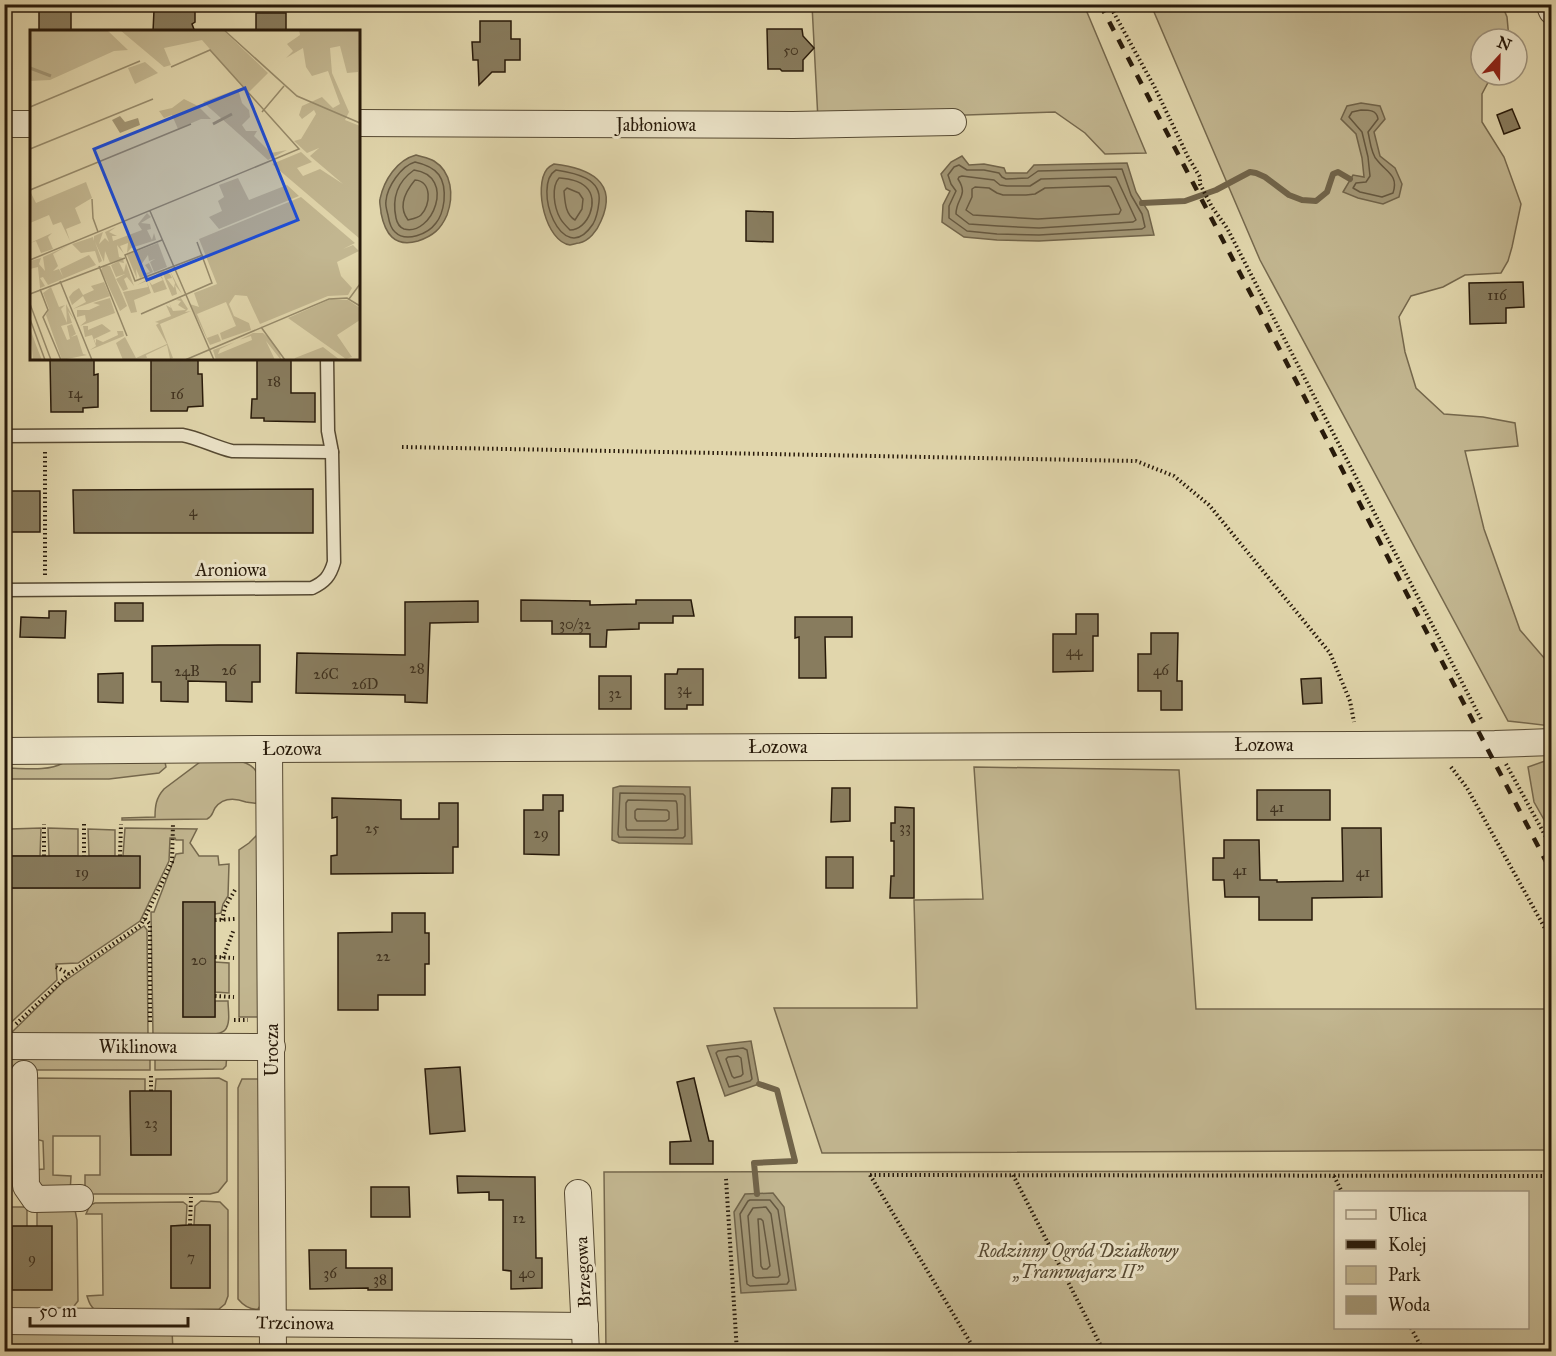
<svg xmlns="http://www.w3.org/2000/svg" width="1556" height="1356" font-family="'IM FELL Great Primer',serif">
  <style>
    .green { fill: #c2b690; stroke: #75684d; stroke-width: 1.5; fill-rule: evenodd }
    .water { fill: #a29675; stroke: #71644a; stroke-width: 1.5 }
    .lines { fill: none; stroke-linecap: round; stroke-linejoin: round }
    .shore { stroke: #655840; stroke-width: 1.5 }
    .stream { stroke: #71644a; stroke-width: 6 }
    .building { fill: #887c5e; stroke: #281a0a; stroke-width: 1.5 }
    .service-casing { stroke: #564932; stroke-width: 15 }
    .minor-casing { stroke: #564932; stroke-width: 28 }
    .path { stroke: #281a0a; stroke-width: 4; stroke-dasharray: 1.5 3; stroke-linecap: butt }
    .service { stroke: #ece4c9; stroke-width: 12 }
    .minor { stroke: #ece4c9; stroke-width: 26 }
    .rail { stroke: #281a0a; stroke-width: 4.5; stroke-dasharray: 10 10; stroke-linecap: butt }
    .labels { text-anchor: middle; dominant-baseline: central; stroke-width: 6; stroke-linejoin: round; paint-order: stroke }
    .number-label { font-size: 15px; fill: #40321f }
    .street-label { font-size: 18px; fill: #281a0a; stroke: #ece4c9 }
    .park-label { font-size: 18px; font-style: italic; fill: #564932; stroke: #ece4c9 }
    .inset-river { fill: none; stroke: #a29675; stroke-width: 3 }
    .inset-road { fill: none; stroke: #978b6b; stroke-width: 1.5 }
    .view { fill: #1d4ed8; fill-opacity: 0.15; stroke: #1d4ed8; stroke-width: 3 }
    .inset-edge { fill: none; stroke: #281a0a; stroke-width: 3 }
  </style>
  <rect width="100%" height="100%" fill="#e1d6ac"/>
  <filter id="stains"><feTurbulence type="fractalNoise" baseFrequency=".00333" numOctaves="4"/><feColorMatrix values="0 0 0 0 .2 0 0 0 0 .09 0 0 0 0 .02 0 0 0 .5 -.17"/></filter>
  <radialGradient id="worn" r=".72"><stop offset=".6" stop-color="#630" stop-opacity="0"/><stop offset="1" stop-color="#630" stop-opacity=".3"/></radialGradient>
  <g class="green">
    <polygon points="812,5 1084,5 1146,153 1105,154 1085,133 1055,112 818,120"/>
    <polygon points="1151,5 1502,5 1507,17 1509,39 1481,39 1481,75 1492,75 1482,94 1482,122 1504,157 1521,204 1512,247 1508,261 1501,273 1465,275 1443,287 1411,296 1399,317 1405,352 1416,388 1444,414 1483,417 1515,423 1518,446 1465,451 1484,529 1520,630 1551,666 1551,726 1508,721 1260,260"/>
    <path d="M 204,759 C 221,760 251,756 258,775 C 262,783 260,795 261,804 C 256,803 251,803 246,802 C 235,798 223,797 215,808 C 212,813 213,816 207,819 L 122,820 L 122,818 L 155,817 C 155,806 156,798 164,789 Z"/>
    <polygon points="1545,761 1551,761 1551,832 1534,802 1528,767"/>
    <path d="M 165,762 L 166,767 L 159,773 L 109,779 L 5,779 L 4,768 C 23,768 47,772 63,763 Z"/>
    <polygon points="974,767 1179,770 1196,1009 1551,1009 1551,1150 822,1153 774,1008 917,1008 914,900 983,899"/>
    <polygon points="41,828 40,856 11,856 10,829"/>
    <polygon points="48,828 78,829 78,856 49,856"/>
    <path d="M 125,828 L 197,829 L 190,843 L 199,856 L 218,856 L 219,865 L 229,864 L 228,896 L 223,904 L 221,913 L 215,914 L 214,902 L 183,902 L 183,1017 L 215,1017 L 215,1001 L 228,1001 C 228,1009 231,1023 225,1030 C 217,1039 167,1035 153,1035 L 151,912 L 154,912 L 176,854 L 183,853 L 183,840 L 176,840 L 175,838 L 170,838 L 169,861 L 140,921 L 78,963 L 56,964 L 57,980 L 5,1028 L 5,888 L 139,888 L 140,857 L 123,856 Z"/>
    <polygon points="88,829 115,830 115,856 89,856"/>
    <polygon points="257,835 261,1017 239,1017 239,850 249,843"/>
    <polygon points="144,926 147,930 148,1036 7,1037 62,983"/>
    <polygon points="215,962 229,963 229,993 215,992"/>
    <polygon points="227,1054 226,1066 223,1069 155,1070 155,1058"/>
    <polygon points="150,1058 150,1070 5,1070 4,1059"/>
    <polygon points="30,1078 145,1079 145,1091 130,1092 131,1155 171,1154 171,1092 155,1091 156,1079 219,1078 227,1082 227,1181 218,1192 210,1194 88,1194 85,1188 85,1175 100,1175 100,1136 53,1136 53,1175 71,1176 70,1194 40,1193 32,1170 44,1169 43,1141 32,1138"/>
    <path d="M 242,1079 L 262,1079 L 262,1303 L 258,1309 C 250,1310 243,1305 238,1299 L 238,1088 Z"/>
    <path d="M 1551,1171 L 1551,1351 L 606,1351 L 604,1172 ZM 1336,1192 L 1528,1192 L 1528,1328 L 1336,1328 Z"/>
    <path d="M 201,1201 L 220,1202 L 228,1210 L 228,1296 L 225,1304 L 219,1309 L 96,1311 C 90,1306 89,1302 87,1296 L 103,1295 L 102,1214 L 86,1214 L 90,1205 L 95,1203 L 183,1202 L 187,1205 L 186,1225 L 171,1226 L 171,1288 L 210,1288 L 210,1226 L 194,1225 L 195,1206 Z"/>
    <polygon points="4,1207 27,1207 27,1227 12,1227 12,1290 37,1226 37,1208 75,1210 77,1220 78,1301 71,1310 5,1312"/>
    <polygon points="172,1330 173,1351 5,1352 5,1331"/>
  </g>
  <g class="water">
    <polygon points="1361,103 1380,106 1385,119 1374,132 1380,156 1395,168 1402,184 1399,197 1383,204 1358,198 1343,192 1353,175 1364,177 1362,158 1356,134 1341,119 1347,106"/>
    <path d="M 416,155 C 422,157 429,158 434,161 C 452,172 454,196 447,215 C 441,229 433,236 418,241 C 394,248 385,233 381,213 C 381,208 379,203 380,199 C 384,180 397,160 416,155 Z"/>
    <polygon points="962,156 969,165 984,164 1004,168 1006,173 1027,173 1034,165 1127,163 1136,192 1148,211 1154,235 1039,241 997,240 964,237 942,222 943,205 950,191 946,189 941,174 951,162"/>
    <path d="M 554,164 C 588,168 619,181 601,221 C 597,231 589,241 579,243 C 577,243 571,245 570,245 C 546,242 533,187 547,169 C 548,168 552,165 554,164 Z"/>
    <polygon points="620,786 690,787 692,844 619,843 612,840 613,788"/>
    <polygon points="751,1041 759,1084 725,1096 707,1046"/>
    <polygon points="773,1193 784,1207 796,1290 741,1293 734,1212 745,1194"/>
  </g>
  <g class="lines">
    <g class="shore">
      <path d="M 1361,110 C 1369,110 1377,110 1378,119 L 1368,132 C 1370,140 1371,154 1377,160 C 1386,172 1399,175 1393,193 L 1382,197 L 1360,192 L 1353,188 L 1356,183 L 1366,182 L 1370,176 L 1368,157 L 1362,132 L 1349,117 L 1352,112 Z"/>
      <path d="M 415,162 C 438,167 446,178 444,201 C 443,209 441,217 436,223 C 428,234 406,243 395,232 C 390,228 389,221 388,215 C 387,211 385,205 386,201 C 387,187 401,166 415,162 Z"/>
      <polygon points="959,165 967,170 984,170 999,173 1002,177 1006,179 1028,178 1038,171 1122,169 1131,195 1142,214 1145,227 1142,229 1039,235 997,234 967,231 949,218 949,206 956,191 951,184 948,175 954,167"/>
      <path d="M 414,170 C 457,176 432,237 404,229 C 399,227 397,223 396,218 C 392,199 397,182 414,170 Z"/>
      <path d="M 556,170 C 575,173 602,178 599,202 C 598,211 597,217 593,224 C 562,271 531,185 556,170 Z"/>
      <path d="M 962,176 L 994,180 L 1000,185 L 1007,186 L 1030,186 L 1041,179 L 1116,177 L 1136,220 L 1133,222 L 1039,228 L 998,226 L 969,224 L 956,214 C 956,198 969,196 958,179 L 959,177 Z"/>
      <path d="M 559,178 C 568,179 579,180 586,187 C 600,200 588,230 570,230 C 567,227 562,222 560,218 C 554,207 551,187 559,178 Z"/>
      <path d="M 415,180 C 432,181 431,205 421,215 C 418,218 412,219 408,220 C 398,207 405,192 415,180 Z"/>
      <polygon points="1109,186 1111,188 1121,210 1119,214 1038,219 973,215 966,210 972,197 972,189 975,187 989,188 997,193 1003,195 1026,195 1035,194 1045,188"/>
      <path d="M 567,188 L 579,193 L 583,199 L 582,209 L 575,220 C 565,214 565,201 564,191 Z"/>
      <polygon points="620,793 683,794 685,796 685,836 683,838 619,837 618,834"/>
      <polygon points="628,800 676,801 677,804 678,829 675,830 627,830 626,827 626,803"/>
      <polygon points="637,809 667,810 669,812 669,819 666,821 637,821 635,818 635,811"/>
      <polygon points="743,1048 747,1050 752,1079 750,1081 729,1087 716,1053 718,1051"/>
      <polygon points="738,1056 741,1058 743,1074 741,1076 734,1078 732,1076 726,1059 728,1057"/>
      <polygon points="750,1200 770,1200 778,1210 789,1281 787,1284 750,1286 747,1284 740,1214 748,1201"/>
      <polygon points="766,1207 771,1214 780,1275 778,1277 756,1278 753,1276 748,1216 753,1208"/>
      <polygon points="758,1219 761,1219 763,1221 770,1266 767,1269 763,1269 761,1266"/>
    </g>
    <g class="stream">
      <polyline points="1142,203 1185,201 1216,190 1250,172 1256,173 1265,177 1289,195 1302,200 1316,201 1327,192 1333,174 1338,172 1350,179"/>
      <polyline points="757,1194 754,1163 795,1161 777,1090 759,1084"/>
    </g>
  </g>
  <g class="building">
    <rect x="39" y="4" width="32" height="28"/>
    <polygon points="176,4 195,4 195,22 192,24 195,32 153,32 154,10 170,10"/>
    <rect x="256" y="13" width="30" height="19"/>
    <polygon points="480,21 511,21 511,39 520,39 520,60 505,60 505,72 492,72 479,85 478,60 473,60 472,42 480,42"/>
    <polygon points="767,29 802,29 803,36 814,48 803,60 803,71 782,71 780,69 768,69"/>
    <polygon points="1512,109 1520,128 1504,134 1497,115"/>
    <polygon points="746,211 773,212 773,242 746,241"/>
    <polygon points="1523,282 1524,307 1506,308 1506,323 1470,324 1469,283"/>
    <polygon points="50,358 94,358 94,375 98,374 98,407 83,408 83,412 51,412"/>
    <polygon points="151,358 198,358 198,374 202,374 203,406 188,407 187,411 151,411"/>
    <polygon points="257,358 291,358 291,393 315,393 315,422 264,421 264,418 251,418 252,399 257,399"/>
    <polygon points="313,489 313,533 74,533 73,490"/>
    <rect x="4" y="491" width="36" height="41"/>
    <polygon points="521,600 590,601 590,605 636,604 636,600 691,600 694,616 673,616 673,623 639,623 639,629 607,630 606,647 590,647 590,634 552,634 552,621 521,621"/>
    <polygon points="478,601 478,622 430,623 427,703 405,702 405,695 296,693 297,653 405,655 405,602"/>
    <rect x="115" y="603" width="28" height="18"/>
    <polygon points="49,611 66,611 65,638 20,637 21,617 49,618"/>
    <polygon points="1076,614 1098,614 1098,636 1093,636 1093,671 1053,672 1053,634 1076,634"/>
    <polygon points="795,617 852,617 852,637 825,637 826,678 799,678 799,637 795,638"/>
    <polygon points="1151,633 1178,633 1177,681 1182,681 1182,710 1161,710 1161,691 1138,691 1138,654 1151,654"/>
    <polygon points="219,645 260,645 260,682 252,682 252,702 226,701 226,682 188,681 188,702 161,701 161,682 152,682 152,646"/>
    <polygon points="678,669 703,669 703,705 687,705 687,709 665,709 665,674 677,674"/>
    <polygon points="123,673 123,703 98,702 98,674"/>
    <rect x="599" y="676" width="32" height="33"/>
    <polygon points="1321,678 1322,703 1303,704 1301,679"/>
    <polygon points="832,788 850,788 850,821 831,822"/>
    <rect x="1257" y="790" width="73" height="30"/>
    <polygon points="543,795 563,795 563,811 559,811 559,855 524,854 524,810 543,810"/>
    <polygon points="332,798 401,800 401,819 439,819 439,803 458,803 458,847 453,847 453,873 331,874 331,856 337,855 337,817 332,818"/>
    <polygon points="895,807 914,808 914,898 890,898 891,876 894,876 894,841 891,841 891,823 895,823"/>
    <polygon points="1342,828 1381,828 1382,897 1312,898 1312,920 1259,920 1259,897 1225,897 1224,880 1213,880 1213,858 1224,858 1224,840 1259,840 1260,880 1277,880 1277,882 1343,881"/>
    <rect x="4" y="856" width="136" height="32"/>
    <rect x="826" y="857" width="27" height="31"/>
    <rect x="183" y="902" width="32" height="115"/>
    <polygon points="392,913 425,913 425,933 429,933 429,964 425,964 425,995 378,995 378,1010 338,1010 338,933 392,932"/>
    <polygon points="460,1067 465,1131 430,1134 425,1069"/>
    <polygon points="694,1078 709,1141 713,1141 713,1164 670,1164 670,1142 691,1141 677,1082"/>
    <polygon points="130,1091 171,1091 171,1155 131,1155"/>
    <polygon points="457,1176 535,1177 536,1258 542,1258 542,1288 511,1289 511,1271 503,1270 503,1200 489,1200 489,1192 458,1193"/>
    <polygon points="371,1187 409,1187 410,1217 371,1217"/>
    <polygon points="190,1225 210,1225 210,1288 171,1288 171,1226"/>
    <rect x="12" y="1226" width="40" height="64"/>
    <polygon points="309,1250 346,1250 346,1268 392,1268 392,1290 368,1290 368,1288 310,1289"/>
  </g>
  <g class="lines">
    <g class="service-casing">
      <g id="service">
        <path d="M 4,436 L 182,435 C 199,438 215,447 232,451 L 332,452"/>
        <path d="M 4,590 L 312,588 C 325,582 330,576 334,562 L 332,452 L 328,431 L 327,358"/>
      </g>
    </g>
    <g class="minor-casing">
      <g id="minor">
        <polyline points="1549,4 1552,11"/>
        <polyline points="358,123 793,125 953,122"/>
        <polyline points="4,124 32,124"/>
        <polyline points="269,749 273,1352"/>
        <polyline points="4,751 269,749 1358,745 1495,744 1552,742"/>
        <polyline points="4,1046 272,1047"/>
        <polyline points="24,1074 26,1186 35,1199 80,1198"/>
        <polyline points="578,1193 586,1352"/>
        <polyline points="4,1321 585,1326"/>
      </g>
    </g>
    <g class="path">
      <polyline points="1109,4 1155,88 1188,157 1200,177 1200,184 1212,207 1227,228 1482,721"/>
      <polyline points="402,447 1136,461 1174,476 1209,505 1330,653 1350,701 1354,722"/>
      <polyline points="45,452 45,576"/>
      <polyline points="1506,764 1552,848"/>
      <polyline points="1451,767 1467,788 1552,941"/>
      <polyline points="84,824 84,856"/>
      <polyline points="5,856 7,824"/>
      <polyline points="44,856 44,824"/>
      <polyline points="120,856 121,824"/>
      <polyline points="145,919 150,924 150,1024"/>
      <polyline points="215,920 235,919"/>
      <polyline points="222,920 225,907 235,890"/>
      <polyline points="215,957 234,958"/>
      <polyline points="223,958 234,929"/>
      <polyline points="56,967 69,974"/>
      <polyline points="215,996 234,997"/>
      <polyline points="234,1020 248,1020"/>
      <polyline points="16,1024 69,974 141,925 172,862 173,824"/>
      <polyline points="151,1091 151,1075"/>
      <polyline points="870,1175 1552,1176"/>
      <polyline points="870,1175 976,1352"/>
      <polyline points="1013,1175 1104,1352"/>
      <polyline points="1334,1176 1342,1192"/>
      <polyline points="726,1179 737,1352"/>
      <polyline points="190,1225 191,1197"/>
      <polyline points="1411,1328 1424,1352"/>
    </g>
    <use href="#service" class="service"/>
    <use href="#minor" class="minor"/>
    <polyline class="rail" points="1100,4 1552,873"/>
  </g>
  <g class="labels">
    <g class="number-label">
      <text x="791" y="50">50</text>
      <text x="1497" y="295">116</text>
      <text x="274" y="381">18</text>
      <text x="75" y="393">14</text>
      <text x="177" y="394">16</text>
      <text x="193" y="511">4</text>
      <text x="575" y="624">30/32</text>
      <text x="1074" y="651">44</text>
      <text x="417" y="668">28</text>
      <text x="229" y="670">26</text>
      <text x="1161" y="670">46</text>
      <text x="187" y="671">24B</text>
      <text x="326" y="674">26C</text>
      <text x="365" y="684">26D</text>
      <text x="684" y="689">34</text>
      <text x="615" y="693">32</text>
      <text x="1277" y="807">41</text>
      <text x="905" y="827">33</text>
      <text x="372" y="828">25</text>
      <text x="541" y="833">29</text>
      <text x="1240" y="870">41</text>
      <text x="82" y="872">19</text>
      <text x="1363" y="872">41</text>
      <text x="383" y="956">22</text>
      <text x="199" y="960">20</text>
      <text x="151" y="1123">23</text>
      <text x="519" y="1218">12</text>
      <text x="191" y="1257">7</text>
      <text x="32" y="1258">9</text>
      <text x="330" y="1273">36</text>
      <text x="527" y="1273">40</text>
      <text x="380" y="1279">38</text>
    </g>
    <g class="street-label">
      <text x="656" y="125">Jabłoniowa</text>
      <text x="231" y="570">Aroniowa</text>
      <text x="1264" y="745">Łozowa</text>
      <text x="778" y="747">Łozowa</text>
      <text x="292" y="749">Łozowa</text>
      <text x="138" y="1047">Wiklinowa</text>
      <text transform="translate(272 1050) rotate(-90)">Urocza</text>
      <text transform="translate(583 1272) rotate(-93)">Brzegowa</text>
      <text transform="translate(295 1323) rotate(1)">Trzcinowa</text>
    </g>
    <g class="park-label">
      <text x="1078" y="1251">Rodzinny Ogród Działkowy<tspan x="1078" dy="21">„Tramwajarz II”</tspan></text>
    </g>
  </g>
  <g transform="translate(30 30)">
    <rect width="330" height="330" fill="#e1d6ac"/>
    <path d="M 0,0 L 77,0 L 98,20 L 84,21 L 20,50 L 0,51 ZM 90,0 L 193,0 L 238,43 L 218,63 L 172,10 L 134,18 L 141,35 L 134,37 ZM 269,0 L 330,0 L 328,42 L 317,43 L 310,16 L 300,18 L 302,43 L 319,82 L 315,90 L 330,96 L 330,209 L 242,134 L 271,122 L 282,132 L 267,138 L 273,146 L 290,139 L 313,154 L 280,126 L 289,118 L 277,123 L 264,111 L 271,109 L 286,84 L 284,80 L 272,89 L 269,85 L 272,76 L 292,67 L 303,78 L 310,74 L 298,41 L 282,46 L 276,37 L 273,18 L 256,28 L 263,21 L 257,14 L 270,5 ZM 115,32 L 128,43 L 105,54 L 98,38 ZM 208,59 L 212,73 L 219,80 L 220,87 L 212,95 L 216,101 L 227,101 L 224,106 L 241,123 L 257,120 L 238,130 L 173,72 ZM 154,69 L 168,76 L 181,89 L 171,89 L 148,99 L 142,85 L 134,88 L 129,81 L 142,78 ZM 208,148 L 219,170 L 257,155 L 269,166 L 189,199 L 179,187 L 192,181 L 188,171 L 194,167 L 189,155 ZM 56,152 L 62,168 L 45,178 L 51,193 L 36,199 L 40,211 L 31,192 L 23,195 L 19,185 L 0,193 L 0,161 L 6,173 ZM 271,167 L 325,213 L 313,219 L 323,215 L 329,221 L 307,232 L 311,246 L 322,258 L 318,265 L 298,266 L 230,294 L 217,266 L 205,265 L 199,274 L 204,286 L 219,293 L 221,300 L 192,310 L 190,303 L 206,296 L 196,272 L 167,284 L 177,308 L 188,304 L 191,311 L 180,315 L 160,274 L 169,277 L 164,263 L 187,254 L 169,209 ZM 117,183 L 121,187 L 111,193 L 120,194 L 121,199 L 117,200 L 122,210 L 124,203 L 126,210 L 101,218 L 97,223 L 98,213 L 90,216 L 94,224 L 87,215 L 89,227 L 93,228 L 80,233 L 75,221 L 74,232 L 65,212 L 72,231 L 69,233 L 65,221 L 51,223 L 42,214 L 63,207 L 64,211 L 64,206 L 73,202 L 69,214 L 75,208 L 79,212 L 75,202 L 86,197 L 79,202 L 87,206 L 82,206 L 83,211 L 112,200 L 108,194 ZM 22,203 L 18,207 L 23,219 L 11,223 L 6,211 L 0,213 ZM 128,213 L 137,237 L 124,242 L 120,232 L 125,229 L 119,231 L 118,225 L 111,235 L 116,243 L 120,242 L 115,235 L 119,233 L 123,242 L 110,248 L 106,239 L 107,249 L 97,225 ZM 39,215 L 23,224 L 28,236 L 23,241 L 29,239 L 33,247 L 30,239 L 59,225 L 66,235 L 18,255 L 13,247 L 10,248 L 15,256 L 10,258 L 8,237 L 0,239 L 0,231 L 11,228 L 9,234 L 15,241 L 13,227 ZM 93,229 L 94,233 L 89,232 L 94,242 L 96,233 L 104,256 L 97,247 L 94,249 L 98,259 L 93,261 L 86,249 L 95,244 L 86,247 L 81,235 ZM 74,235 L 80,236 L 97,276 L 90,281 L 71,240 ZM 139,239 L 152,264 L 145,255 L 147,264 L 142,266 L 133,244 L 131,246 L 132,247 L 137,259 L 124,263 L 119,251 L 122,255 L 133,250 L 130,246 L 107,255 L 133,241 L 140,244 L 142,248 L 137,249 L 144,258 L 145,253 ZM 74,252 L 80,266 L 43,279 L 56,272 L 53,266 L 42,275 L 39,267 L 43,262 L 49,258 L 53,265 L 64,260 L 61,256 ZM 117,252 L 121,263 L 104,270 L 107,282 L 101,283 L 93,262 L 118,257 ZM 21,257 L 29,277 L 35,275 L 31,279 L 37,293 L 36,274 L 45,291 L 38,281 L 42,293 L 31,296 L 37,310 L 40,309 L 37,296 L 42,294 L 46,304 L 41,307 L 47,305 L 53,324 L 57,325 L 32,330 L 16,285 L 19,279 L 13,263 ZM 80,268 L 85,283 L 50,296 L 56,291 L 55,285 L 47,287 L 47,280 L 59,280 L 70,275 L 63,273 ZM 151,268 L 158,279 L 155,282 L 161,281 L 130,294 L 143,328 L 140,329 L 137,315 L 116,325 L 117,328 L 93,330 L 86,313 L 95,307 L 106,328 L 137,314 L 126,295 L 129,293 L 125,292 L 141,286 L 136,275 L 141,278 L 139,273 L 143,281 L 156,280 L 148,275 L 151,271 L 146,270 ZM 301,269 L 318,270 L 330,278 L 330,290 L 307,305 L 322,327 L 316,329 L 258,288 ZM 72,294 L 81,301 L 64,309 L 66,314 L 66,309 L 73,312 L 88,305 L 87,301 L 93,301 L 94,306 L 60,320 L 66,316 L 62,305 L 55,307 L 53,296 L 58,296 L 58,300 ZM 0,298 L 6,315 L 12,330 L 3,330 ZM 223,303 L 233,303 L 241,310 L 250,322 L 251,330 L 236,311 L 245,330 L 186,330 L 183,320 L 205,312 L 190,319 L 188,324 L 222,310 L 221,306 L 209,310 ZM 293,317 L 310,330 L 264,330 L 265,328 Z" fill="#c2b690"/>
    <path d="M 90,86 L 95,92 L 108,88 L 110,95 L 90,103 L 82,90 Z" fill="#a29675"/>
    <path class="inset-river" d="M 0,38 L 21,46M 183,94 L 202,84"/>
    <path class="inset-road" d="M 194,0 L 267,66 L 330,93M 0,77 L 110,31M 232,82 L 254,56M 0,119 L 123,69M 0,160 L 161,94M 62,169 L 63,188 L 68,202M 120,181 L 184,330M 132,210 L 95,225 L 105,251 L 173,225M 0,230 L 269,119 L 180,20 L 141,37M 69,236 L 97,306M 30,251 L 62,330M 10,259 L 18,280 L 13,287 L 31,330M 0,264 L 95,228M 319,269 L 330,254M 0,274 L 21,330M 111,284 L 182,253 L 167,212M 0,289 L 15,330M 231,297 L 255,330M 155,330 L 299,269 L 317,268 L 330,276"/>
    <path class="view" d="M 215,58 L 268,190 L 117,250 L 64,119 Z"/>
    <rect width="330" height="330" class="inset-edge"/>
  </g>
  <rect width="1556" height="1356" fill="none" stroke="#e1d6ac" stroke-width="24"/>
  <rect x="6" y="6" width="1544" height="1344" fill="none" stroke="#281a0a" stroke-width="3"/>
  <rect x="12" y="12" width="1532" height="1332" fill="none" stroke="#281a0a" stroke-width="1.5"/>
  <rect x="1334" y="1191" width="195" height="138" fill="#ece4c9" stroke="#9e937d" stroke-width="1.5"/>
  <rect x="1346" y="1210" width="30" height="9" fill="#ece4c9" stroke="#9e937d" stroke-width="1.5"/>
  <text x="1388" y="1221" font-size="18" fill="#281a0a">Ulica</text>
  <rect x="1346" y="1240" width="30" height="9" fill="#281a0a" stroke="#9e937d" stroke-width="1.5"/>
  <text x="1388" y="1251" font-size="18" fill="#281a0a">Kolej</text>
  <rect x="1346" y="1266" width="30" height="18" fill="#c2b690" stroke="#9e937d" stroke-width="1.5"/>
  <text x="1388" y="1281" font-size="18" fill="#281a0a">Park</text>
  <rect x="1346" y="1296" width="30" height="18" fill="#a29675" stroke="#9e937d" stroke-width="1.5"/>
  <text x="1388" y="1311" font-size="18" fill="#281a0a">Woda</text>
  <g transform="translate(1499 57) rotate(22)"><circle r="28" fill="#ece4c9" stroke="#9e937d" stroke-width="1.5"/>
  <path d="M0-4.5L10 22L0 15L-10 22Z" fill="#8f2418"/>
  <text y="-9" font-size="16" font-weight="bold" text-anchor="middle" fill="#281a0a">N</text>
  </g>
  <path d="M30 1317v9h158v-9" fill="none" stroke="#281a0a" stroke-width="3"/>
  <text x="39" y="1317" font-size="18" fill="#281a0a" stroke="#ece4c9" stroke-width="4.5" paint-order="stroke">50 m</text>
  <rect width="100%" height="100%" filter="url(#stains)"/>
  <rect width="100%" height="100%" fill="url(#worn)"/>
</svg>
